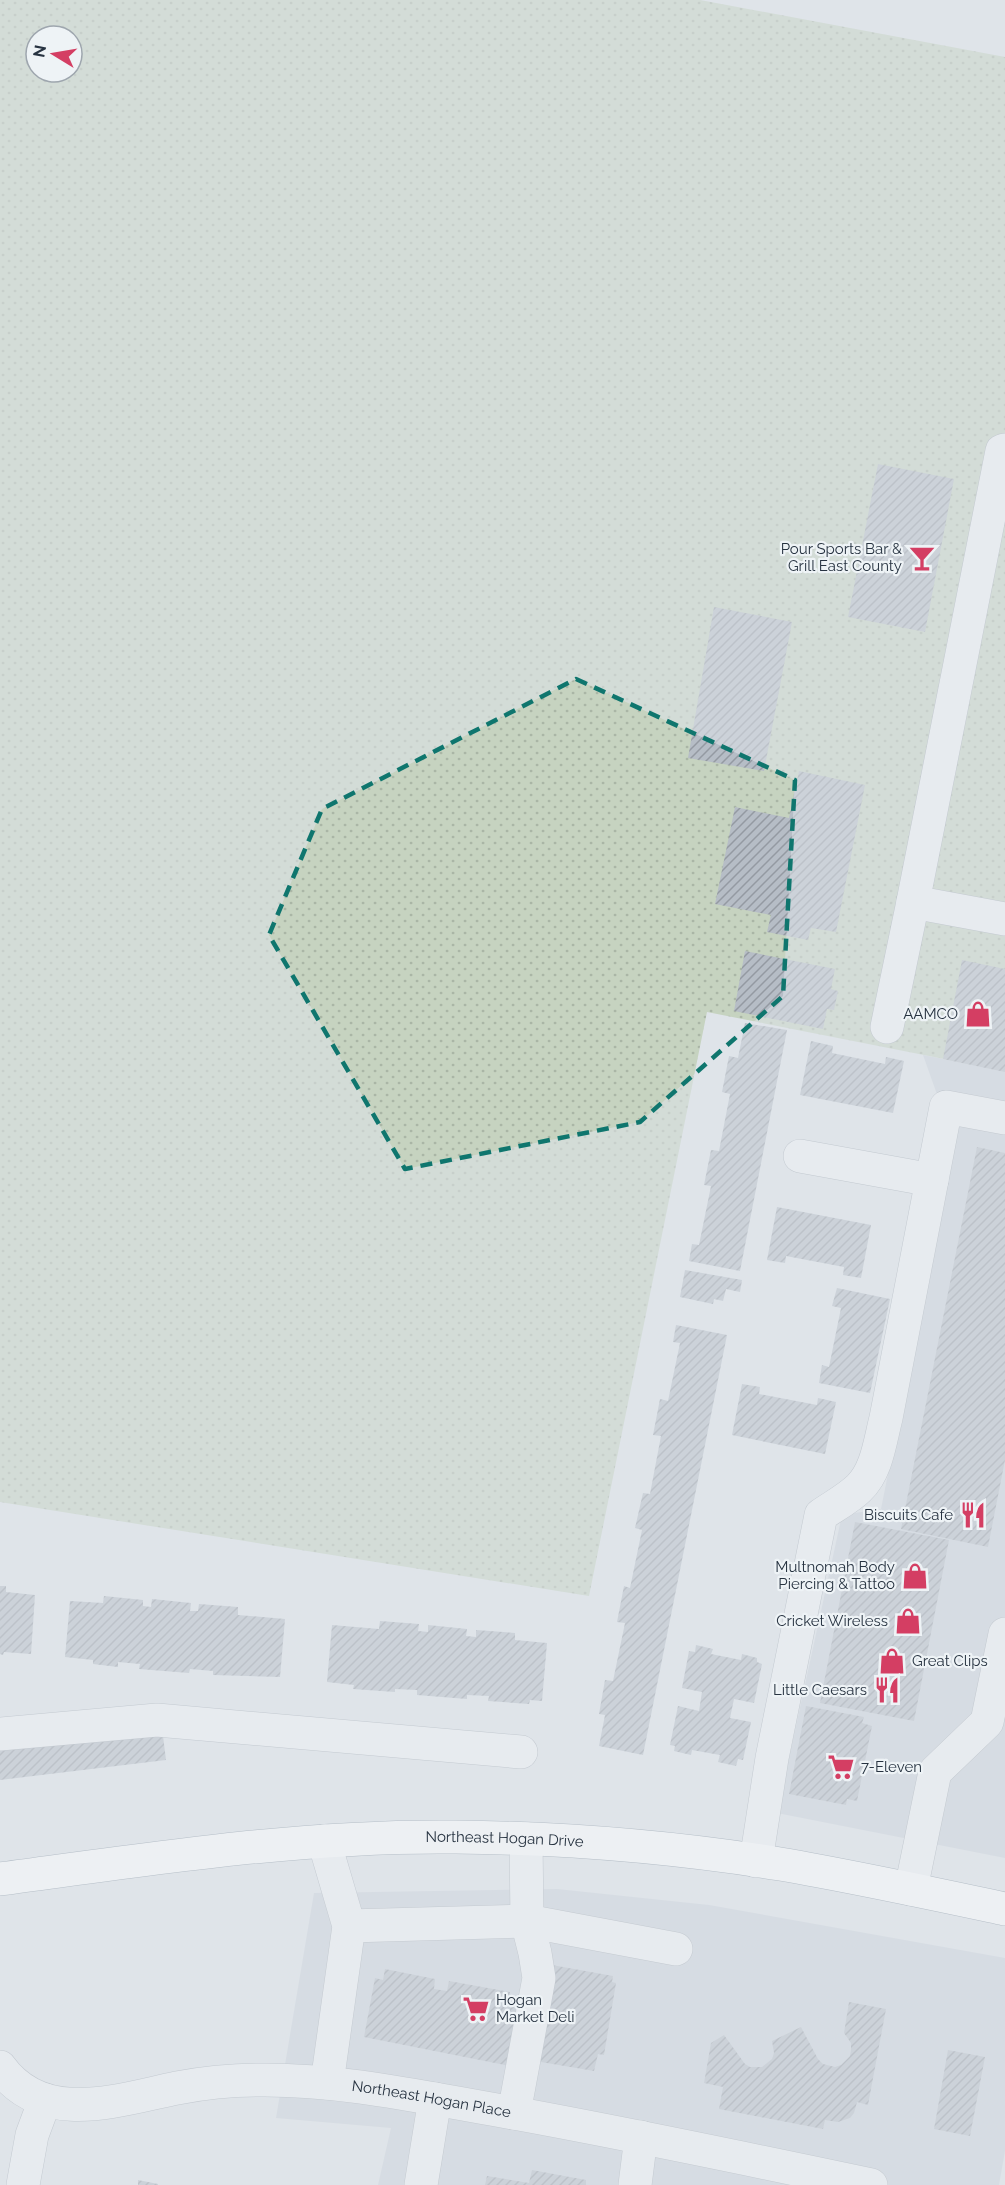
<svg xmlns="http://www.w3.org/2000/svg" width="1005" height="2185" font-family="Raleway,sans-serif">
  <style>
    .built { fill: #cdd3db }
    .grass { fill: url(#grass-dots); fill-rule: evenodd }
    .building { fill: url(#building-hatch) }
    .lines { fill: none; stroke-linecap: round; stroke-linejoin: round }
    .minor-casing { stroke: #a4abb3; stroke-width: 34 }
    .highway-casing { stroke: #8693a0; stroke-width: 34 }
    .minor { stroke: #f2f4f7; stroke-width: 33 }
    .highway { stroke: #fff; stroke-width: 33 }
    .marked { fill: none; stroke: #0f766e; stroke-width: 4.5; stroke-dasharray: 12 8; stroke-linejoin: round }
    .labels { text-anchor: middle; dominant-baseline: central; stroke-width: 4.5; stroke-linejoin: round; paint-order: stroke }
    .poi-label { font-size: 15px; fill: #273341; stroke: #eef3f6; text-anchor: end }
    .street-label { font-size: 15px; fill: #273341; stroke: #eef3f6 }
  </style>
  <defs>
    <pattern id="grass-dots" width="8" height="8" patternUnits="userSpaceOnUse" patternTransform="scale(1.5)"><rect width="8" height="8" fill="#c6d3c0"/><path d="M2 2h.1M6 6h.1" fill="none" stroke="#aab6a6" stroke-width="1.8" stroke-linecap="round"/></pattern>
    <pattern id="building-hatch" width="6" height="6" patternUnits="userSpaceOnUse" patternTransform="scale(1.5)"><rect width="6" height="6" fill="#b6bdc6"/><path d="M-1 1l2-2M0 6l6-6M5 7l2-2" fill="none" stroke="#949aa2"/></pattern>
  </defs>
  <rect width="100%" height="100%" fill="#dfe4e9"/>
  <g class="built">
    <polygon points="923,1055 1005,1071 1005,1858 777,1813 842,1515 881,1509 954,1142"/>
    <polygon points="557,1889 709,1905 1005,1958 1005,2151 999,2185 378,2185 391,2128 276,2118 314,1893"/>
  </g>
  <path class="grass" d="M 0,0 L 700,0 L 1005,57 L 1005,1071 L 707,1012 L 589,1596 L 0,1502 ZM 36,36 L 72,36 L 72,72 L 36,72 Z"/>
  <g class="building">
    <polygon points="878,464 954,479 925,632 848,617"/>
    <polygon points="714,607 792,622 764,771 688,758"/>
    <polygon points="799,771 865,785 836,932 811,928 808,940 767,932 771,915 715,904 735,807 789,818"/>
    <polygon points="745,951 835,969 831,989 838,991 834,1010 827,1009 823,1029 734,1011"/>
    <polygon points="962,960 1005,969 1005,1072 943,1059"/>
    <polygon points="745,1023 787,1030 740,1271 689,1261 692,1244 699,1245 711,1186 704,1185 711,1150 719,1151 730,1094 722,1092 729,1056 738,1058"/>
    <polygon points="811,1041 833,1046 832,1053 885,1064 886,1057 904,1061 893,1113 800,1095"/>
    <polygon points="977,1147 1005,1153 1005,1460 988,1547 901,1529"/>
    <polygon points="777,1207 871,1225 861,1278 843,1275 844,1267 786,1256 785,1263 767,1260"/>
    <polygon points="685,1270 742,1280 740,1292 726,1289 723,1301 714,1299 713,1304 680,1297"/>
    <polygon points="837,1288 890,1299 870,1393 819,1383 822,1365 829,1367 841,1308 832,1306"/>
    <polygon points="676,1325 727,1335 643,1755 599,1746 605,1715 599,1714 605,1680 613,1681 625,1623 617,1622 624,1586 630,1588 642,1530 635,1528 643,1493 650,1494 661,1436 653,1435 660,1399 668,1401 680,1343 673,1342"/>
    <polygon points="742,1384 760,1387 759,1394 817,1405 818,1398 836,1402 825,1454 732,1435"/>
    <polygon points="855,1522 949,1540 914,1721 820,1703"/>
    <polygon points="0,1586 6,1586 6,1592 35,1595 31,1654 4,1652 3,1655 0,1654"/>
    <polygon points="104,1596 143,1600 143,1606 151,1607 152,1599 191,1603 190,1611 198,1611 199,1604 238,1607 238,1615 285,1619 280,1677 213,1675 213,1671 190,1669 189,1673 139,1669 140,1664 118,1662 118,1667 93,1664 93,1660 65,1657 70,1601 103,1603"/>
    <polygon points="380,1621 419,1624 418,1631 428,1632 428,1625 467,1629 466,1636 476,1637 476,1630 515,1633 515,1640 547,1643 542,1701 530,1700 529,1704 488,1701 489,1696 467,1695 467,1699 417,1695 417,1690 395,1689 395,1692 353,1689 354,1685 327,1682 332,1625 379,1629"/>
    <polygon points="696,1645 713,1649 711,1654 741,1660 742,1654 757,1658 757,1662 762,1664 754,1703 734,1699 730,1718 751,1722 743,1760 738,1759 736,1766 718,1762 720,1755 692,1750 691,1755 674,1751 675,1746 670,1745 678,1706 699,1711 702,1692 682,1688 689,1651 695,1652"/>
    <polygon points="806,1706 864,1717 862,1723 872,1726 857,1801 847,1799 846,1805 789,1794"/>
    <polygon points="162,1728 166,1760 0,1780 0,1748"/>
    <polygon points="552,1965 613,1976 612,1982 616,1983 604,2055 598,2054 594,2071 535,2061"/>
    <polygon points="385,1969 435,1979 434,1989 447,1991 449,1981 510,1992 508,2002 522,2005 510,2066 364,2037 375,1978 383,1980"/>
    <polygon points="849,2002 886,2009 868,2105 857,2102 854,2113 850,2118 838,2122 825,2120 823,2129 719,2109 723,2087 704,2083 711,2043 724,2035 745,2064 750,2067 762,2067 772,2059 774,2053 772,2041 801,2027 818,2059 823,2064 835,2067 841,2065 850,2056 851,2050 851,2043 844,2033"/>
    <polygon points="948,2050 985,2057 970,2136 934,2129"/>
    <polygon points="532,2170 586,2180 586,2185 485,2185 487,2176 529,2183"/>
    <polygon points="138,2180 158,2184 158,2185 138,2185"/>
  </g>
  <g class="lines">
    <g class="minor-casing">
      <g id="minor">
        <polyline points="1005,450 1002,451 913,902 1005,919"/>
        <polyline points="887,1027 913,902"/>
        <polyline points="800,1156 932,1180"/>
        <polyline points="0,1734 157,1720 521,1752"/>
        <polyline points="324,1841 349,1926 327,2083"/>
        <path d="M 756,1861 L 772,1758 L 821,1515 C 834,1506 849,1498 859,1488 C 877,1471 880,1441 886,1418 L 946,1107 L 1005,1118"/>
        <polyline points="911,1889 935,1772 987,1722 1005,1634"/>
        <polyline points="349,1926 527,1921 676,1949"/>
        <path id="s1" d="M 0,2067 C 43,2127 118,2100 177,2088 C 203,2083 232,2080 259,2080 C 341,2079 421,2097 502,2111 C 625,2133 748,2159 871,2185"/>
        <polyline points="514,2113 539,1978 535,1953 527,1921 526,1839"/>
        <polyline points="23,2185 32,2135 45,2100"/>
        <polyline points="421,2185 435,2099"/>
        <polyline points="635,2185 641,2137"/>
      </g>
    </g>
    <g class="highway-casing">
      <g id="highway">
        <path id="s2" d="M 0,1879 C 151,1859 303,1835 456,1837 C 564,1838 673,1847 780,1864 C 856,1877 930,1893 1005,1909"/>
      </g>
    </g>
    <use href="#minor" class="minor"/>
    <use href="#highway" class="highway"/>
  </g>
  <path d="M0 0H1005V2185H0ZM 576,679 L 795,780 L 783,996 L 640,1122 L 405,1169 L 269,935 L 322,809 Z" fill="#dfe4e9" fill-opacity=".55" fill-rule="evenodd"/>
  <path class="marked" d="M 576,679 L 795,780 L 783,996 L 640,1122 L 405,1169 L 269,935 L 322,809 Z"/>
  <defs>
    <g id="bar-bare" transform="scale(2.07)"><path d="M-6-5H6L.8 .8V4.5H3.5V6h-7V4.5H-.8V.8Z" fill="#d43e63" stroke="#eef3f6" stroke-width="2.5" paint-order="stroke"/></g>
    <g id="shop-bare" transform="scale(2.07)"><path d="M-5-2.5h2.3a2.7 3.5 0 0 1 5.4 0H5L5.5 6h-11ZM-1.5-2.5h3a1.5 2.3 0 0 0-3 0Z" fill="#d43e63" stroke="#eef3f6" stroke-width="2.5" paint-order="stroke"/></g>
    <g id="restaurant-bare" transform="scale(2.07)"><path d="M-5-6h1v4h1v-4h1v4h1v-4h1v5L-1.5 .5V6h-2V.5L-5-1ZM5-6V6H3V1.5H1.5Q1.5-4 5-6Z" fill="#d43e63" stroke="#eef3f6" stroke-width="2.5" paint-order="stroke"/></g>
    <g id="supermarket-bare" transform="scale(2.07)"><path d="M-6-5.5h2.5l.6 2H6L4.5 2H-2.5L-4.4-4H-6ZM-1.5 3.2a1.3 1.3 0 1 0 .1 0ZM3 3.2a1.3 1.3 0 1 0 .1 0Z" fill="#d43e63" stroke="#eef3f6" stroke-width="2.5" paint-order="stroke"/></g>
  </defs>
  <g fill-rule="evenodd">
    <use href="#bar-bare" x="922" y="558"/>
    <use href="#shop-bare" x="978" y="1014"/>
    <use href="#restaurant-bare" x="973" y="1515"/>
    <use href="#shop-bare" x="915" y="1576"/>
    <use href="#shop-bare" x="908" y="1621"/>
    <use href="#shop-bare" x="892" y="1661"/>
    <use href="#restaurant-bare" x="887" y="1690"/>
    <use href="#supermarket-bare" x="841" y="1767"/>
    <use href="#supermarket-bare" x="476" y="2009"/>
  </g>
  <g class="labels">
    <g class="poi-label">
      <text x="902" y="549">Pour Sports Bar &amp;<tspan x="902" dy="17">Grill East County</tspan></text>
      <text x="958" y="1014">AAMCO</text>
      <text x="953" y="1515">Biscuits Cafe</text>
      <text x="895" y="1567">Multnomah Body<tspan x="895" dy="17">Piercing &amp; Tattoo</tspan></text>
      <text x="888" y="1621">Cricket Wireless</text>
      <text x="912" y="1661" text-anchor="start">Great Clips</text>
      <text x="867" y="1690">Little Caesars</text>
      <text x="861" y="1767" text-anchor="start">7-Eleven</text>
      <text x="496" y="2000" text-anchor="start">Hogan<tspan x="496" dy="17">Market Deli</tspan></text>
    </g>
    <g class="street-label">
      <text stroke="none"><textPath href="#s2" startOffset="507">Northeast Hogan Drive</textPath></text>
      <text stroke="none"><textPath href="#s1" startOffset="447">Northeast Hogan Place</textPath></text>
    </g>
  </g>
  <g transform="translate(54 54) rotate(281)"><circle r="28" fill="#eef3f6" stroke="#9ea6ae" stroke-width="1.5"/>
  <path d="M0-4.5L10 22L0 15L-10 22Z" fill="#d43e63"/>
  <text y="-9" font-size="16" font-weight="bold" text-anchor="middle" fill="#273341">N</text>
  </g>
</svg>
